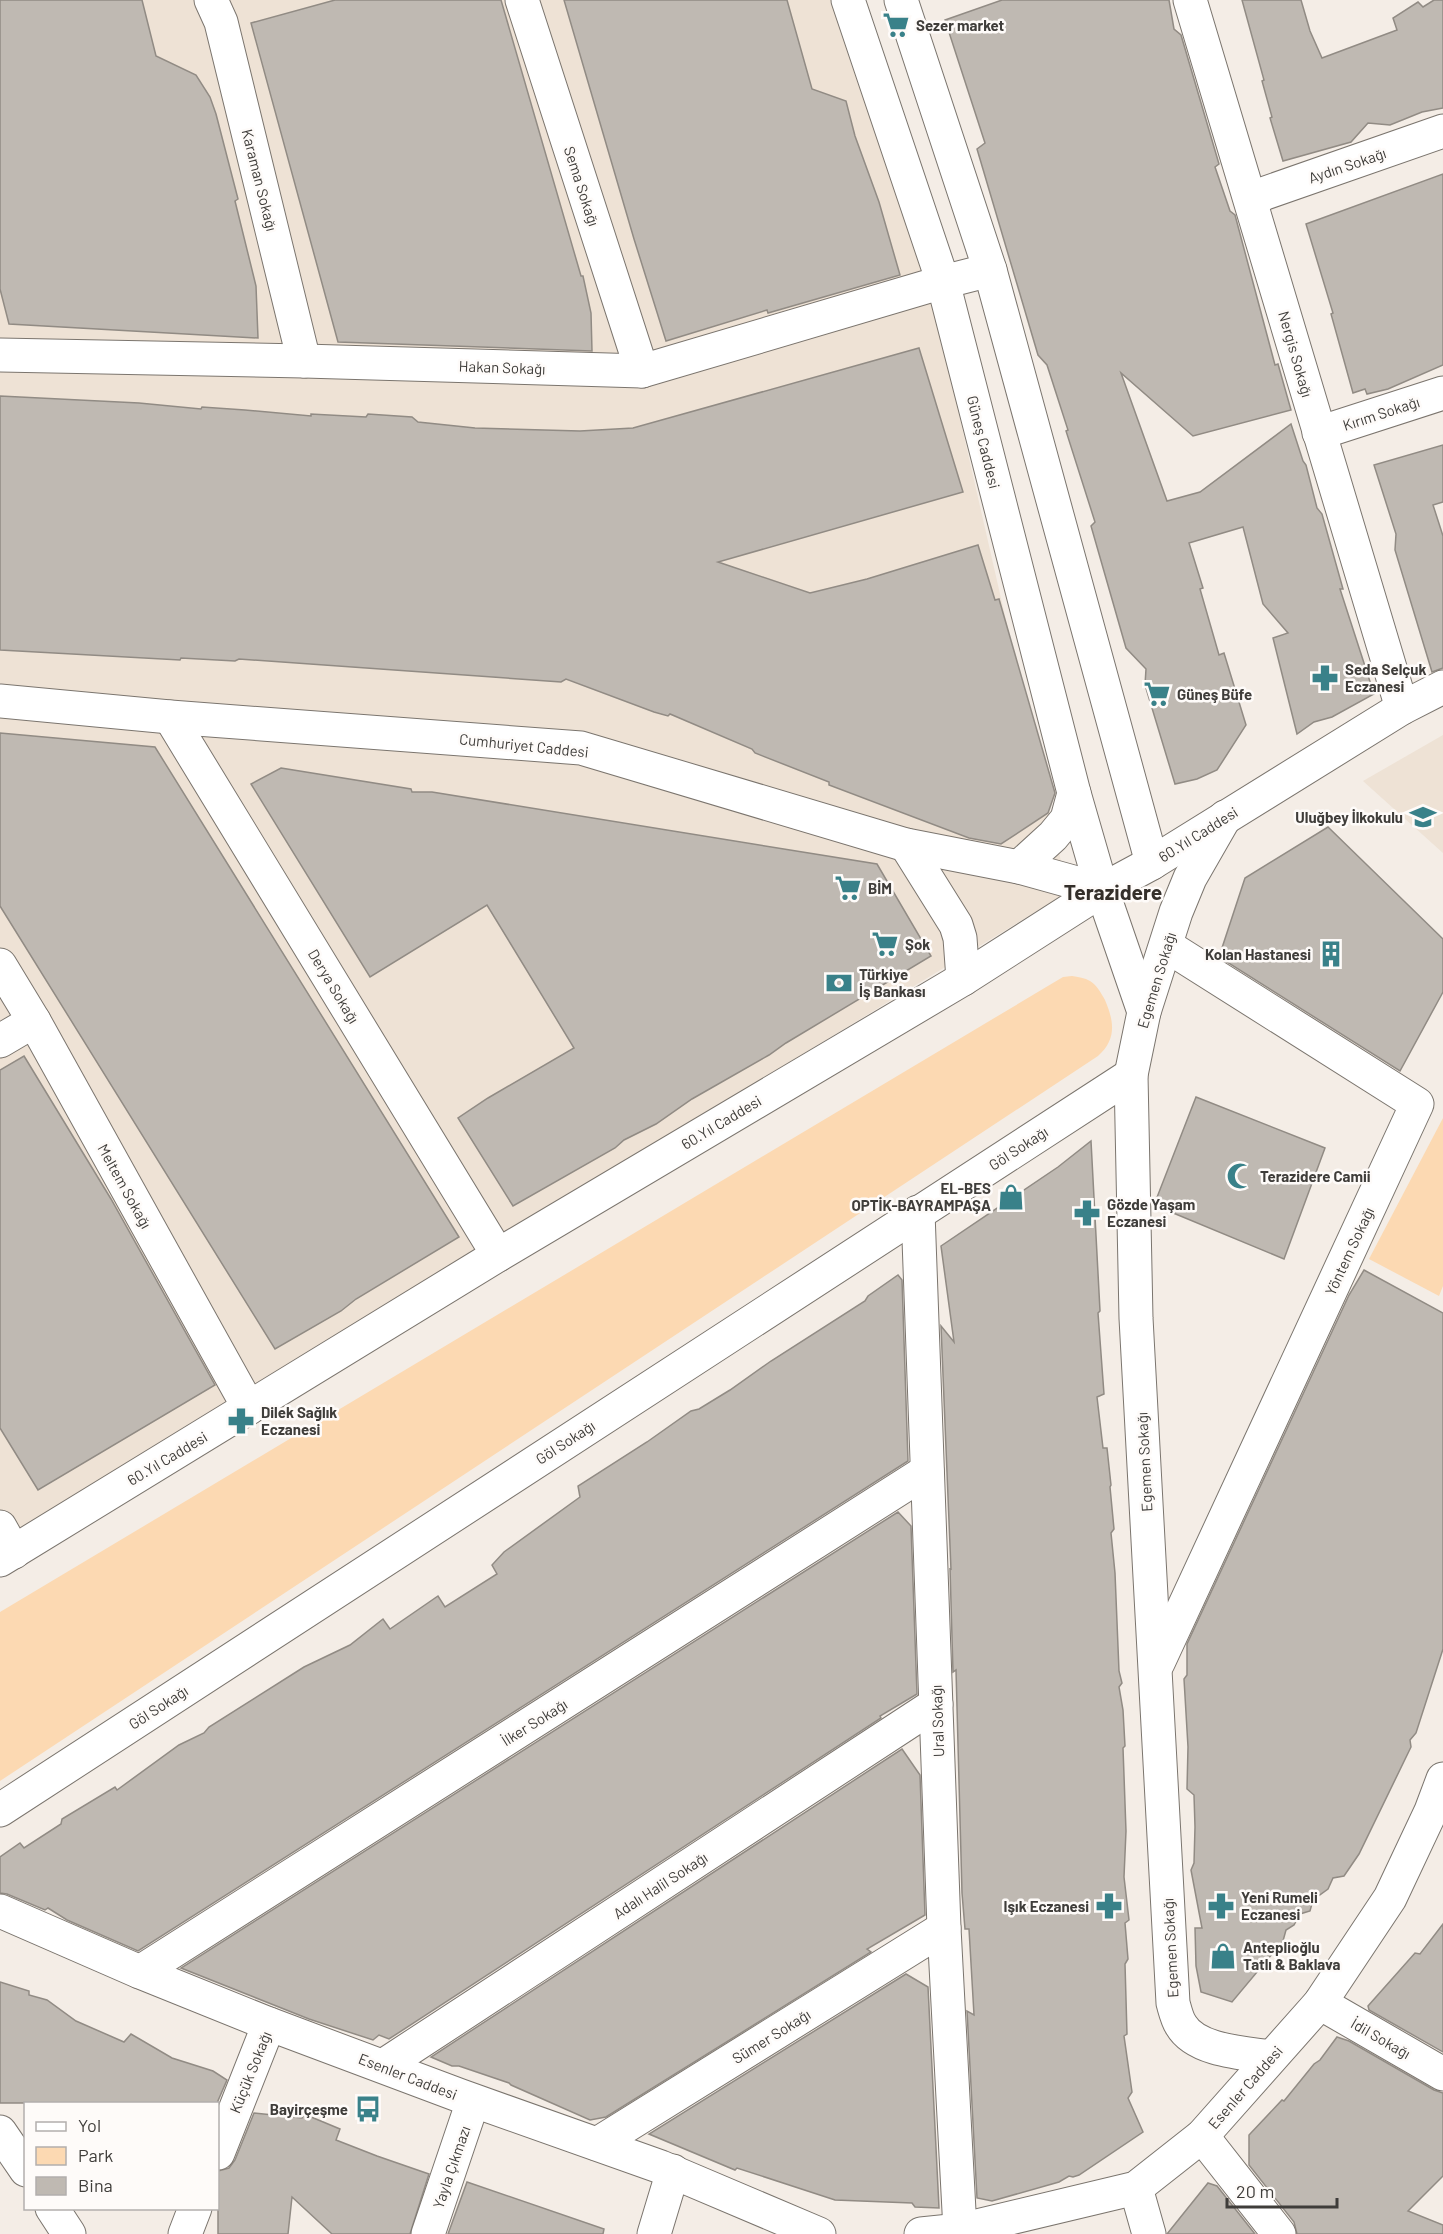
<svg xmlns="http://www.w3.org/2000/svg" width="1443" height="2234" font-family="Barlow,sans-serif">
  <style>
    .built { fill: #eee2d5 }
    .green { fill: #fcd9b2 }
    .building { fill: #bfb9b2; stroke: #918b84; stroke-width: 1.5 }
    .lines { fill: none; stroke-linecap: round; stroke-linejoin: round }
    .minor-casing { stroke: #7b756e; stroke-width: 35 }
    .major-casing { stroke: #7b756e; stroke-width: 35 }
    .minor { stroke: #fff; stroke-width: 33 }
    .major { stroke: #fff; stroke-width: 33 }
    .labels { text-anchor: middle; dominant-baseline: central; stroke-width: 5; stroke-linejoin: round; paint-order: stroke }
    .poi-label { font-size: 15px; font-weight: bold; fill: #3f3d3a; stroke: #fefbf9; text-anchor: start }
    .street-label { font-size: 15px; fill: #3f3d3a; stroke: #fefbf9 }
    .district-label { font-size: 21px; font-weight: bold; fill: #342f2a; stroke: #fefbf9 }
  </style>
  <rect width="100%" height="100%" fill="#f4ede6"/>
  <g class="built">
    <polygon points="0,0 831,0 935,309 1068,892 0,1545"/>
    <polygon points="1443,735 1443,853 1363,781"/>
  </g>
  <g class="green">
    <path d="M 1072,976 C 1078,977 1085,978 1090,981 C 1097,985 1101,993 1105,1000 C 1114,1021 1117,1039 1098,1056 L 0,1781 L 0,1612 L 1063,977 Z"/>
    <polygon points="1443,1118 1443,1286 1439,1296 1369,1259"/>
  </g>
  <g class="building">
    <polygon points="0,0 142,0 156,56 196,75 210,97 216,114 238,199 235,201 256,286 258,338 9,324 0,289"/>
    <polygon points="335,0 501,0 581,276 583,276 591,313 592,351 338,342 251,23"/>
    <polygon points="564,0 787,0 812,89 846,101 855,136 879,202 900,275 768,313 767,310 666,341 634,239"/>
    <polygon points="1002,0 1169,0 1174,29 1181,35 1219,164 1215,167 1230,211 1235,215 1275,365 1278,364 1291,410 1193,436 1121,373 1167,501 1200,492 1291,424 1303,461 1306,465 1317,508 1322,514 1343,589 1340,589 1374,694 1332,717 1314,722 1297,734 1273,638 1288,633 1263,604 1243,527 1189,543 1203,588 1200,589 1219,655 1224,653 1246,725 1217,770 1197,779 1175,784 1145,685 1146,669 1126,648 1091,526 1095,522 1066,431 1068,430 1047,365 1038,355 977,149 985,143 945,20"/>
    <polygon points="1242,0 1301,0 1310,31 1322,58 1397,30 1393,18 1418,2 1423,7 1434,0 1443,0 1443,108 1422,112 1390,125 1368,123 1351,142 1283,161 1270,118 1272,117 1262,81 1264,80"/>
    <polygon points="1443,174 1443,365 1388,389 1367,394 1365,389 1353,393 1331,314 1333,313 1306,224"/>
    <polygon points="919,348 963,492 718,562 810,593 867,579 978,545 995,600 999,599 1055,793 1048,813 1001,844 969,838 829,785 829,782 755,753 752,749 670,714 668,716 654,712 566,679 561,682 239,659 235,661 181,658 180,660 0,650 0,396 139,403 201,409 202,407 245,410 311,416 311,414 366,417 368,414 412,417 418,422 475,428 580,431 633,428"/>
    <polygon points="1443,445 1443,502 1433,505 1443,536 1443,668 1432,672 1395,550 1396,534 1374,465"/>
    <polygon points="0,733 155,747 459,1237 356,1299 341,1311 275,1349 0,906"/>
    <polygon points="281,768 411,789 412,792 432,792 877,864 931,956 786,1043 769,1055 692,1099 656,1124 624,1140 615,1148 513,1206 458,1118 488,1098 574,1048 487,905 370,977 251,784"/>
    <polygon points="1328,827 1443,939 1443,992 1400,1071 1219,957 1245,878"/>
    <polygon points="24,1056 111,1199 215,1385 38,1490 0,1428 0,1070"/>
    <polygon points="1196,1097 1325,1148 1284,1259 1154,1205"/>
    <polygon points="1091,1141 1100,1311 1098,1313 1104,1394 1097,1397 1103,1448 1107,1448 1111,1485 1110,1487 1114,1529 1111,1533 1115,1573 1119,1671 1122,1683 1119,1687 1123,1710 1125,1746 1123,1748 1126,1831 1124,1877 1129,1920 1125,1923 1128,1959 1125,1964 1127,2034 1124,2036 1132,2092 1128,2098 1143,2132 1079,2175 1073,2177 1069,2176 1059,2182 992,2201 977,2198 967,2011 974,2015 969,1929 965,1929 962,1893 956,1670 953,1672 950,1568 951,1570 941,1326 954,1342 941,1246 1058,1167"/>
    <polygon points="1364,1270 1443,1313 1443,1649 1416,1733 1410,1740 1411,1747 1359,1854 1344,1876 1333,1878 1328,1889 1313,1900 1310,1911 1300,1914 1294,1925 1286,1930 1283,1941 1232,2002 1201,1992 1196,1966 1195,1928 1202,1928 1191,1870 1194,1863 1195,1827 1194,1795 1187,1789 1188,1747 1184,1679 1187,1675 1187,1644 1349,1295"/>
    <polygon points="898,1275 902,1280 908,1461 138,1951 67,1920 48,1908 45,1910 7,1894 0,1893 0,1857 20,1843 24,1848 61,1824 62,1819 115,1787 117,1790 179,1745 204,1733 209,1727 304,1667 350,1645 383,1619 390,1629 438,1596 445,1607 497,1574 492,1565 504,1552 580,1497 578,1486 647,1442 691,1411 699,1409 730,1390 771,1361 865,1301 868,1296"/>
    <polygon points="898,1512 911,1526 917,1694 880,1716 881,1718 389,2039 379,2035 373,2040 309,2019 181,1968"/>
    <polygon points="902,1749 920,1775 925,1915 867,1949 871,1952 606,2117 590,2120 511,2085 509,2083 459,2066 452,2066 431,2057"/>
    <polygon points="1443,1924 1443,2052 1369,2010 1368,2006 1415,1953 1420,1954"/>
    <polygon points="906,1974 928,1987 939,2208 915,2207 912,2203 835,2200 737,2168 735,2170 649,2134"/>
    <polygon points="0,1982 29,1991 29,1995 47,2000 76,2021 124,2042 131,2034 172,2058 213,2071 227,2080 217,2103 0,2103"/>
    <polygon points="1337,2037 1349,2041 1434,2090 1443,2093 1443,2176 1408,2211 1443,2225 1443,2234 1297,2234 1294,2222 1249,2165 1249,2135 1282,2100 1284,2101 1314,2064 1320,2060"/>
    <polygon points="254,2113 302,2118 304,2114 340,2129 336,2140 377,2156 429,2174 410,2234 332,2234 292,2197 288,2234 218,2234 218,2171 229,2168 235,2160"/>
    <polygon points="467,2182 604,2229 603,2234 448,2234"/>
    <polygon points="1208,2183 1217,2186 1255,2234 1167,2234"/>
  </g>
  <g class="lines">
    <g class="minor-casing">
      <g id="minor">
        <polyline points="211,0 221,22 304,361"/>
        <polyline points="522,0 642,371"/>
        <polyline points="1190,0 1402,708"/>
        <polyline points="1251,198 1443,131"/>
        <polyline points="0,355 304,361 642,371 943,282 990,270"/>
        <polyline points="1319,433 1443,393"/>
        <polyline points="0,701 170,717 581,748 906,845 1019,867 1102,890 1144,1012"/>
        <polyline points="170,717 498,1255"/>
        <path d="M 1225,817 L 1190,878 L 1176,912 L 1144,1012 L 1131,1075 L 1136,1318 L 1173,2003 C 1175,2010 1177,2019 1181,2025 C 1196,2051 1244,2053 1271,2057"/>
        <polyline points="906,845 956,925 960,938 963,979"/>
        <polyline points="1019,867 1053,836 1067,819 1074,793"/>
        <polyline points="0,965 34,1021 249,1408"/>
        <polyline points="0,1041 34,1021"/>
        <polyline points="918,1212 944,1928 960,2230"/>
        <polyline points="0,1527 14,1552"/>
        <polyline points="1158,1663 1417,1104 1167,946"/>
        <polyline points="0,1810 1131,1075"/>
        <polyline points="140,1972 927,1471"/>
        <polyline points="1320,2003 1443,2074"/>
        <polyline points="383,2066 936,1704"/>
        <polyline points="0,2132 26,2170"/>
        <polyline points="1202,2136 1279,2234"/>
        <polyline points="597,2144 944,1928"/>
        <polyline points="218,2153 269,2024"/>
        <polyline points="52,2208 69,2234"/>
        <polyline points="185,2234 195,2208"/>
        <polyline points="428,2234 473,2101"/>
        <polyline points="654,2234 673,2171"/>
      </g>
    </g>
    <g class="major-casing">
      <g id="major">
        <polyline points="848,0 943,282 1074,793 1102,890"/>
        <polyline points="901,0 990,270 1152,863"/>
        <polyline points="0,1560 498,1255 963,979 1102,890 1152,863 1402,708 1443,687"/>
        <polyline points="0,1911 140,1972 269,2024 461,2096 661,2167 819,2234"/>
        <polyline points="1136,2188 1149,2234"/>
        <polyline points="921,2234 960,2230 1136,2188 1202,2136 1320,2003 1390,1898 1431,1811 1443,1779"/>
      </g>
    </g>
    <use href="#minor" class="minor"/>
    <use href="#major" class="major"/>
  </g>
  <defs>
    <g id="supermarket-bare" transform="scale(2.07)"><path d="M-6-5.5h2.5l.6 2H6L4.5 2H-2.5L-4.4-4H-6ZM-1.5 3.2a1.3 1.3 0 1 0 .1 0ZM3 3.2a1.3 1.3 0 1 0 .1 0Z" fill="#398189" stroke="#fefbf9" stroke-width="2.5" paint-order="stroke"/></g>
    <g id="pharmacy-bare" transform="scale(2.07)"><path d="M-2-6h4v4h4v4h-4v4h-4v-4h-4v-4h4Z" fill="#398189" stroke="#fefbf9" stroke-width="2.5" paint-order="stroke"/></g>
    <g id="school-bare" transform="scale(2.07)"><path d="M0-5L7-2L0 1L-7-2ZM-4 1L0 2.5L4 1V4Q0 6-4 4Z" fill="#398189" stroke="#fefbf9" stroke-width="2.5" paint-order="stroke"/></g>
    <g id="building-bare" transform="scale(2.07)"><path d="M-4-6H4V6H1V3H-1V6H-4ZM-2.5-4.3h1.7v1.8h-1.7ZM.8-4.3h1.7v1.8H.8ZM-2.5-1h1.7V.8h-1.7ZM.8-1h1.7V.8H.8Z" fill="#398189" stroke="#fefbf9" stroke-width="2.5" paint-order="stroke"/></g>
    <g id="bank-bare" transform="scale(2.07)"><path d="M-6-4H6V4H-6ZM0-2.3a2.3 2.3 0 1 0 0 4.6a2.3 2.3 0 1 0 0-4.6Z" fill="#398189" stroke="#fefbf9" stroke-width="2.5" paint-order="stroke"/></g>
    <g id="mosque-bare" transform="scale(2.07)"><path d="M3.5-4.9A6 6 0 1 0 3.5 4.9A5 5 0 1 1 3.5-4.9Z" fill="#398189" stroke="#fefbf9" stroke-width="2.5" paint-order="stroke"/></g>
    <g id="shop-bare" transform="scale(2.07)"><path d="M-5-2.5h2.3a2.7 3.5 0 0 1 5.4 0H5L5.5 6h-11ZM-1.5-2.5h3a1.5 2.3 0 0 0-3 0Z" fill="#398189" stroke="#fefbf9" stroke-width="2.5" paint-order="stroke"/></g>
    <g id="bus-bare" transform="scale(2.07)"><path d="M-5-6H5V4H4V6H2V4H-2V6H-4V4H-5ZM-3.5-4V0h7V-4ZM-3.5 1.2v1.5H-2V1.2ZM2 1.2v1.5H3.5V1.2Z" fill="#398189" stroke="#fefbf9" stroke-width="2.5" paint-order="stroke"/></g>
  </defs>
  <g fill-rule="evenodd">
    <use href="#supermarket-bare" x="896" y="25"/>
    <use href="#pharmacy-bare" x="1325" y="678"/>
    <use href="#supermarket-bare" x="1157" y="694"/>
    <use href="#school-bare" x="1423" y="817"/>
    <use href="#supermarket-bare" x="848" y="888"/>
    <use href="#supermarket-bare" x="885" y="944"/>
    <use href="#building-bare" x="1331" y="954"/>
    <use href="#bank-bare" x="839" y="983"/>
    <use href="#mosque-bare" x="1240" y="1176"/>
    <use href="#shop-bare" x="1011" y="1197"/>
    <use href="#pharmacy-bare" x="1087" y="1213"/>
    <use href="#pharmacy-bare" x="241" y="1421"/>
    <use href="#pharmacy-bare" x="1109" y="1906"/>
    <use href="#pharmacy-bare" x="1221" y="1906"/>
    <use href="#shop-bare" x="1223" y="1956"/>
    <use href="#bus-bare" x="368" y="2109"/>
  </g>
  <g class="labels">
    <g class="poi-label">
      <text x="916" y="25">Sezer market</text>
      <text x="1345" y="669">Seda Selçuk<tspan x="1345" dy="17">Eczanesi</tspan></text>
      <text x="1177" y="694">Güneş Büfe</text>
      <text x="1403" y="817" text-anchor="end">Uluğbey İlkokulu</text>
      <text x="868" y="888">BİM</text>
      <text x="905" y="944">Şok</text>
      <text x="1311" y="954" text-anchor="end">Kolan Hastanesi</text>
      <text x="859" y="974">Türkiye<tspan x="859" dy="17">İş Bankası</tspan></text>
      <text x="1260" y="1176">Terazidere Camii</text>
      <text x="991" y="1188" text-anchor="end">EL-BES<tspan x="991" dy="17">OPTİK-BAYRAMPAŞA</tspan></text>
      <text x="1107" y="1204">Gözde Yaşam<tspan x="1107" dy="17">Eczanesi</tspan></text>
      <text x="261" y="1412">Dilek Sağlık<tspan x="261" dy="17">Eczanesi</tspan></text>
      <text x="1241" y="1897">Yeni Rumeli<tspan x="1241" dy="17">Eczanesi</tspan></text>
      <text x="1089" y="1906" text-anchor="end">Işık Eczanesi</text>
      <text x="1243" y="1947">Anteplioğlu<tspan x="1243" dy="17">Tatlı &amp; Baklava</tspan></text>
      <text x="348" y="2109" text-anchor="end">Bayirçeşme</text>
    </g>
    <g class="street-label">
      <text transform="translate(1347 165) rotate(-19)">Aydın Sokağı</text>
      <text transform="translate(260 180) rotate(76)">Karaman Sokağı</text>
      <text transform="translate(582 186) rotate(72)">Sema Sokağı</text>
      <text transform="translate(1296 354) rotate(74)">Nergis Sokağı</text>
      <text transform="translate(502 367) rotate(2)">Hakan Sokağı</text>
      <text transform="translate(1381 413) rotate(-18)">Kırım Sokağı</text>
      <text transform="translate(984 442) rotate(76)">Güneş Caddesi</text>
      <text transform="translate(524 745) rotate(6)">Cumhuriyet Caddesi</text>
      <text transform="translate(1198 834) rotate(-32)">60.Yıl Caddesi</text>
      <text transform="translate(1156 980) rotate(-73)">Egemen Sokağı</text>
      <text transform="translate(334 986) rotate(59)">Derya Sokağı</text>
      <text transform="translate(721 1122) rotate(-31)">60.Yıl Caddesi</text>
      <text transform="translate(1018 1148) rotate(-33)">Göl Sokağı</text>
      <text transform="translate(125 1186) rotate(61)">Meltem Sokağı</text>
      <text transform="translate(1349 1251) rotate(-65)">Yöntem Sokağı</text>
      <text transform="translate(565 1442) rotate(-33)">Göl Sokağı</text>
      <text transform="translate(167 1458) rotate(-31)">60.Yıl Caddesi</text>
      <text transform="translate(1144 1462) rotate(-93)">Egemen Sokağı</text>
      <text transform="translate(158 1707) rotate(-33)">Göl Sokağı</text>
      <text transform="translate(937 1721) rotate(-92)">Ural Sokağı</text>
      <text transform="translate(534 1722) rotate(-32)">İlker Sokağı</text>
      <text transform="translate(660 1885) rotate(-33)">Adalı Halil Sokağı</text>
      <text transform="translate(1170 1948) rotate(-93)">Egemen Sokağı</text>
      <text transform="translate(771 2036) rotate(-32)">Sümer Sokağı</text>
      <text transform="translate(1381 2038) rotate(30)">İdil Sokağı</text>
      <text transform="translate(250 2072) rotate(-68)">Küçük Sokağı</text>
      <text transform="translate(408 2076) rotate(21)">Esenler Caddesi</text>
      <text transform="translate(1245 2087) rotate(-49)">Esenler Caddesi</text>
      <text transform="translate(451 2167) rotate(-71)">Yayla Çıkmazı</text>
    </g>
    <g class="district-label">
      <text x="1113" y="891">Terazidere</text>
    </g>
  </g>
  <rect x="24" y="2102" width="195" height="108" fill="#fefbf9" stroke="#b2afad" stroke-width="1.5"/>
  <rect x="36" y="2122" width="30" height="9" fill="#ffffff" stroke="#b2afad" stroke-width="1.5"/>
  <text x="78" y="2132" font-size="18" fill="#3f3d3a">Yol</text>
  <rect x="36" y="2147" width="30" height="18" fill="#fcd9b2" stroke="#b2afad" stroke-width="1.5"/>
  <text x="78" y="2162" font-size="18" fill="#3f3d3a">Park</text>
  <rect x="36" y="2177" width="30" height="18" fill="#bfb9b2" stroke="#b2afad" stroke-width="1.5"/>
  <text x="78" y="2192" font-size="18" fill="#3f3d3a">Bina</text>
  <path d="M1227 2198v9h110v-9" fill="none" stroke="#3f3d3a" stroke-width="3"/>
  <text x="1236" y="2198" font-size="18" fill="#3f3d3a" stroke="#fefbf9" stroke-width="4.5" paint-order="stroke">20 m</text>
</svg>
